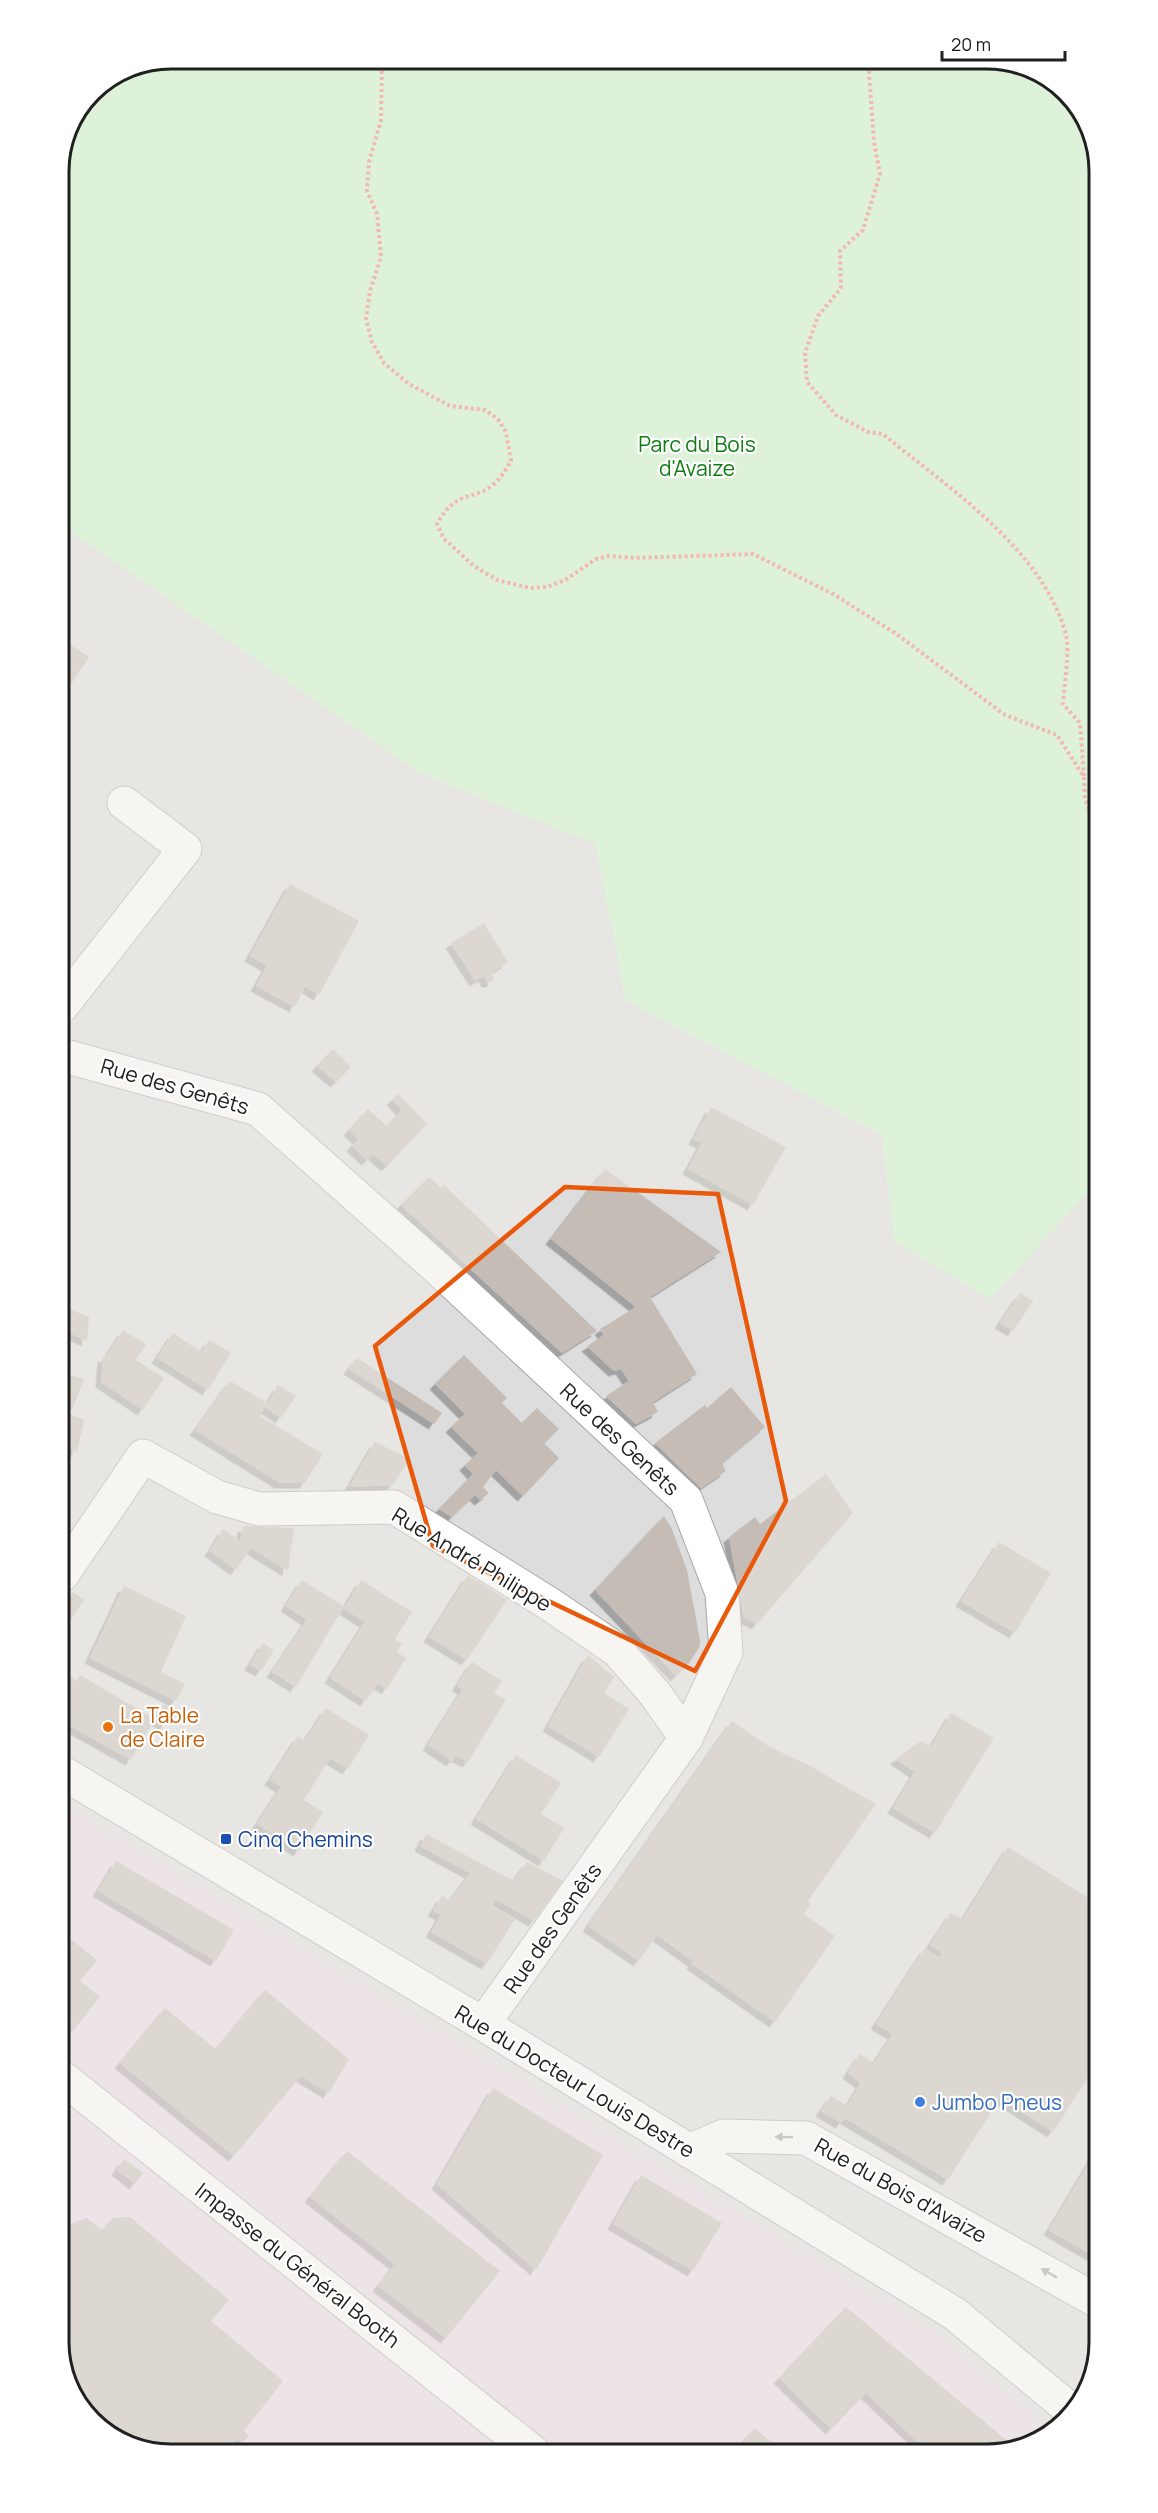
<svg xmlns="http://www.w3.org/2000/svg" width="1158" height="2513" font-family="Manrope,sans-serif">
  <style>
    .residential { fill: #dedddd }
    .industrial { fill: #e9d9e7 }
    .park { fill: #c5f8c7 }
    .building { fill: #c5bcb6; filter: url(#shadow) }
    .lines { fill: none; stroke-linecap: round; stroke-linejoin: round }
    .minor-casing { stroke: #a7a7a7; stroke-width: 35 }
    .path { stroke: #f77771; stroke-width: 4; stroke-dasharray: 3 3; stroke-linecap: butt }
    .minor { stroke: #fff; stroke-width: 33 }
    .oneway { fill: #9b9b9b }
    .marked { fill: none; stroke: #e8590c; stroke-width: 4.5; stroke-linejoin: round }
    .food-dot { fill: #e8710a; stroke: #fff; stroke-width: 2 }
    .transit-dot { fill: #1a4fb4; stroke: #fff; stroke-width: 2 }
    .shop-dot { fill: #3f7fe0; stroke: #fff; stroke-width: 2 }
    .labels { text-anchor: middle; dominant-baseline: central; stroke-width: 4.5; stroke-linejoin: round; paint-order: stroke }
    .park-label { font-size: 21px; fill: #0e7d11; stroke: #fff }
    .street-label { font-size: 21px; fill: #202020; stroke: #fff }
    .food-label { font-size: 21px; fill: #c56008; stroke: #fff; text-anchor: start }
    .transit-label { font-size: 21px; fill: #164399; stroke: #fff; text-anchor: start }
    .shop-label { font-size: 21px; fill: #366cbe; stroke: #fff; text-anchor: start }
    .rim { fill: none; stroke: #202020; stroke-width: 3 }
  </style>
  <defs>
    <filter id="shadow"><feDropShadow dx="-5.5" dy="5.5" stdDeviation="0" flood-color="#0004"/></filter>
  </defs>
  <rect width="100%" height="100%" fill="#f0ece7"/>
  <polygon class="residential" points="171,59 995,59 1056,82 1093,135 1099,2342 1080,2405 1049,2429 937,2333 63,1804 59,164 92,91 128,67"/>
  <polygon class="industrial" points="63,1804 937,2333 1049,2429 1023,2448 163,2454 102,2431 65,2378"/>
  <polygon class="park" points="171,59 995,59 1056,82 1093,135 1096,1186 1092,1188 990,1299 894,1241 882,1135 626,1001 595,844 420,773 60,524 59,164 92,91 128,67"/>
  <g class="building">
    <polygon points="60,638 89,657 60,701"/>
    <polygon points="290,884 359,921 319,995 305,986 295,1007 256,986 267,966 250,956"/>
    <polygon points="484,923 508,962 491,973 494,978 492,982 487,982 484,976 475,981 451,943"/>
    <polygon points="333,1049 351,1067 336,1082 317,1066"/>
    <polygon points="398,1094 427,1124 387,1166 373,1154 367,1160 352,1146 358,1139 349,1130 368,1109 387,1126 402,1110 392,1100"/>
    <polygon points="711,1107 786,1147 753,1205 688,1169 702,1143 694,1139"/>
    <polygon points="605,1169 721,1252 650,1297 697,1374 653,1402 658,1412 636,1424 606,1396 629,1381 621,1369 614,1371 587,1346 604,1335 600,1329 636,1307 551,1239"/>
    <polygon points="429,1177 441,1188 444,1185 597,1331 562,1353 401,1205"/>
    <polygon points="1020,1293 1033,1301 1013,1331 1000,1323"/>
    <polygon points="67,1308 89,1317 87,1341 62,1329 62,1315"/>
    <polygon points="123,1330 146,1344 136,1360 164,1378 143,1410 101,1382 103,1356 106,1357"/>
    <polygon points="173,1333 201,1352 209,1340 231,1353 208,1390 157,1358"/>
    <polygon points="464,1355 507,1398 502,1403 522,1423 537,1408 559,1429 544,1443 559,1458 523,1496 496,1470 483,1487 489,1493 480,1500 475,1495 452,1517 439,1509 473,1474 465,1465 478,1453 451,1427 465,1414 435,1384"/>
    <polygon points="357,1358 442,1413 434,1424 349,1369"/>
    <polygon points="62,1372 84,1379 72,1410 62,1407"/>
    <polygon points="230,1381 268,1403 278,1385 296,1396 281,1418 265,1407 260,1416 323,1454 305,1483 280,1483 195,1430"/>
    <polygon points="731,1387 765,1427 722,1463 726,1471 701,1488 655,1443 705,1405 707,1408"/>
    <polygon points="70,1414 84,1420 77,1452 62,1446"/>
    <polygon points="375,1442 410,1459 393,1485 349,1487"/>
    <polygon points="826,1474 853,1513 757,1624 744,1617 729,1537 755,1517 760,1524"/>
    <polygon points="664,1516 672,1529 687,1570 700,1640 700,1646 689,1663 676,1676 595,1590"/>
    <polygon points="243,1526 294,1528 288,1571 251,1548 236,1570 210,1551 223,1529 240,1541"/>
    <polygon points="999,1542 1051,1573 1015,1633 961,1601"/>
    <polygon points="468,1575 507,1600 467,1660 429,1637"/>
    <polygon points="302,1580 345,1607 361,1580 412,1612 395,1639 402,1644 397,1652 406,1658 387,1689 378,1683 366,1701 330,1678 365,1622 343,1608 296,1687 272,1672 307,1620 286,1606"/>
    <polygon points="124,1586 186,1616 161,1672 185,1684 176,1701 90,1658"/>
    <polygon points="73,1592 84,1600 63,1631 63,1607"/>
    <polygon points="263,1643 274,1650 261,1671 250,1665"/>
    <polygon points="588,1655 614,1677 604,1693 629,1709 599,1757 548,1726"/>
    <polygon points="472,1662 502,1681 494,1693 506,1700 468,1762 456,1756 452,1761 428,1745 463,1689 457,1686"/>
    <polygon points="63,1672 77,1681 80,1675 155,1719 131,1760 63,1722"/>
    <polygon points="164,1704 174,1710 165,1725 155,1719"/>
    <polygon points="326,1708 369,1735 348,1769 330,1758 304,1800 323,1812 299,1851 257,1824 281,1787 270,1780 298,1736 305,1741"/>
    <polygon points="951,1713 994,1738 935,1833 893,1808 915,1772 895,1759 921,1741 931,1747"/>
    <polygon points="732,1721 770,1747 812,1767 876,1804 808,1901 811,1904 804,1914 835,1936 775,2022 692,1964 693,1961 657,1935 639,1961 588,1926"/>
    <polygon points="516,1755 561,1783 541,1814 564,1828 544,1861 476,1819"/>
    <polygon points="426,1834 514,1881 527,1862 563,1881 534,1921 496,1899 492,1906 515,1919 487,1964 431,1932 441,1915 433,1911 442,1896 450,1901 470,1873 420,1846"/>
    <polygon points="1008,1847 1098,1904 1099,2060 1053,2132 1000,2098 948,2180 845,2118 841,2123 821,2111 831,2096 847,2106 861,2083 848,2073 860,2054 874,2063 893,2034 876,2024 925,1948 940,1958 942,1953 930,1945 951,1913 963,1919"/>
    <polygon points="116,1861 234,1930 216,1961 98,1891"/>
    <polygon points="63,1933 97,1960 80,1981 100,1997 64,2042"/>
    <polygon points="265,1990 349,2059 329,2093 301,2076 234,2156 120,2063 165,2008 216,2049"/>
    <polygon points="493,2088 603,2155 536,2270 437,2184"/>
    <polygon points="1099,2146 1099,2259 1049,2230"/>
    <polygon points="347,2151 500,2271 446,2338 378,2286 395,2264 310,2197"/>
    <polygon points="124,2159 143,2173 135,2184 117,2170"/>
    <polygon points="641,2175 722,2223 693,2271 613,2224"/>
    <polygon points="130,2217 229,2300 211,2321 283,2381 244,2431 249,2436 242,2443 237,2438 224,2454 163,2454 102,2431 65,2378 64,2226 87,2218 103,2230 113,2218"/>
    <polygon points="846,2307 1016,2448 925,2449 866,2393 831,2429 779,2378"/>
    <polygon points="754,2428 782,2450 737,2450"/>
  </g>
  <g class="lines">
    <g class="minor-casing">
      <g id="minor">
        <polyline points="61,1007 185,849 124,803"/>
        <polyline points="61,1055 258,1109 435,1266 686,1500 722,1593 726,1652 686,1738 483,2024"/>
        <polyline points="62,1575 143,1456 217,1497 259,1509 394,1507 548,1603 617,1650 656,1695 686,1738"/>
        <polyline points="63,1773 483,2024 955,2314 1072,2411"/>
        <polyline points="64,2079 533,2452"/>
        <polyline points="689,2151 724,2136 806,2138 1099,2302"/>
      </g>
    </g>
    <g class="path">
      <path d="M 382,59 L 381,120 L 369,162 L 367,191 L 377,214 L 381,257 L 370,291 L 366,318 L 372,342 L 384,363 L 409,384 L 450,406 L 485,410 L 498,419 L 506,432 L 511,461 C 507,467 503,475 497,481 C 476,503 458,486 437,524 L 444,539 L 474,566 L 497,580 L 530,588 L 547,587 L 565,580 L 596,559 L 609,556 L 636,558 L 753,554 L 833,594 L 895,633 L 1005,715 L 1057,735 L 1084,777 L 1085,799 L 1095,823"/>
      <path d="M 871,59 L 869,73 L 874,142 L 880,174 L 863,230 L 840,251 L 841,288 L 818,316 L 805,353 L 807,382 L 836,415 L 868,432 L 883,434 C 948,488 1044,550 1066,635 C 1070,653 1064,686 1063,704 L 1080,723 L 1084,776"/>
    </g>
    <use href="#minor" class="minor"/>
  </g>
  <defs><path id="oneway-solid" d="M-6-.8H1V-3.2L6.5 0L1 3.2V.8H-6Z" transform="scale(1.5)"/></defs>
  <g class="oneway">
    <use href="#oneway-solid" transform="translate(784 2137) rotate(-179)"/>
    <use href="#oneway-solid" transform="translate(1049 2273) rotate(-150)"/>
  </g>
  <path d="M0 0H1158V2513H0ZM 565,1187 L 718,1194 L 786,1501 L 695,1671 L 433,1546 L 375,1346 Z" fill="#f0ece7" fill-opacity=".55" fill-rule="evenodd"/>
  <path class="marked" d="M 565,1187 L 718,1194 L 786,1501 L 695,1671 L 433,1546 L 375,1346 Z"/>
  <circle class="food-dot" cx="108" cy="1727" r="6"/>
  <rect class="transit-dot" x="220" y="1833" width="12" height="12" rx="3"/>
  <circle class="shop-dot" cx="920" cy="2102" r="6"/>
  <g class="labels">
    <g class="park-label">
      <text x="697" y="444">Parc du Bois<tspan x="697" dy="24">d'Avaize</tspan></text>
    </g>
    <g class="street-label">
      <text transform="translate(175 1086) rotate(16)">Rue des Genêts</text>
      <text transform="translate(620 1439) rotate(43)">Rue des Genêts</text>
      <text transform="translate(472 1559) rotate(31)">Rue André Philippe</text>
      <text transform="translate(552 1928) rotate(-55)">Rue des Genêts</text>
      <text transform="translate(575 2081) rotate(31)">Rue du Docteur Louis Destre</text>
      <text transform="translate(901 2190) rotate(29)">Rue du Bois d'Avaize</text>
      <text transform="translate(298 2265) rotate(38)">Impasse du Général Booth</text>
    </g>
    <g class="food-label">
      <text x="120" y="1715">La Table<tspan x="120" dy="24">de Claire</tspan></text>
    </g>
    <g class="transit-label">
      <text x="238" y="1839">Cinq Chemins</text>
    </g>
    <g class="shop-label">
      <text x="932" y="2102">Jumbo Pneus</text>
    </g>
  </g>
  <path d="M0 0H1158V2513H0ZM171 69H987A102 102 0 0 1 1089 171V2342A102 102 0 0 1 987 2444H171A102 102 0 0 1 69 2342V171A102 102 0 0 1 171 69Z" fill="#fff" fill-rule="evenodd"/>
  <path class="rim" d="M171 69H987A102 102 0 0 1 1089 171V2342A102 102 0 0 1 987 2444H171A102 102 0 0 1 69 2342V171A102 102 0 0 1 171 69Z"/>
  <path d="M942 51v9h123v-9" fill="none" stroke="#202020" stroke-width="3"/>
  <text x="951" y="51" font-size="18" fill="#202020" stroke="#ffffff" stroke-width="4.5" paint-order="stroke">20 m</text>
</svg>
